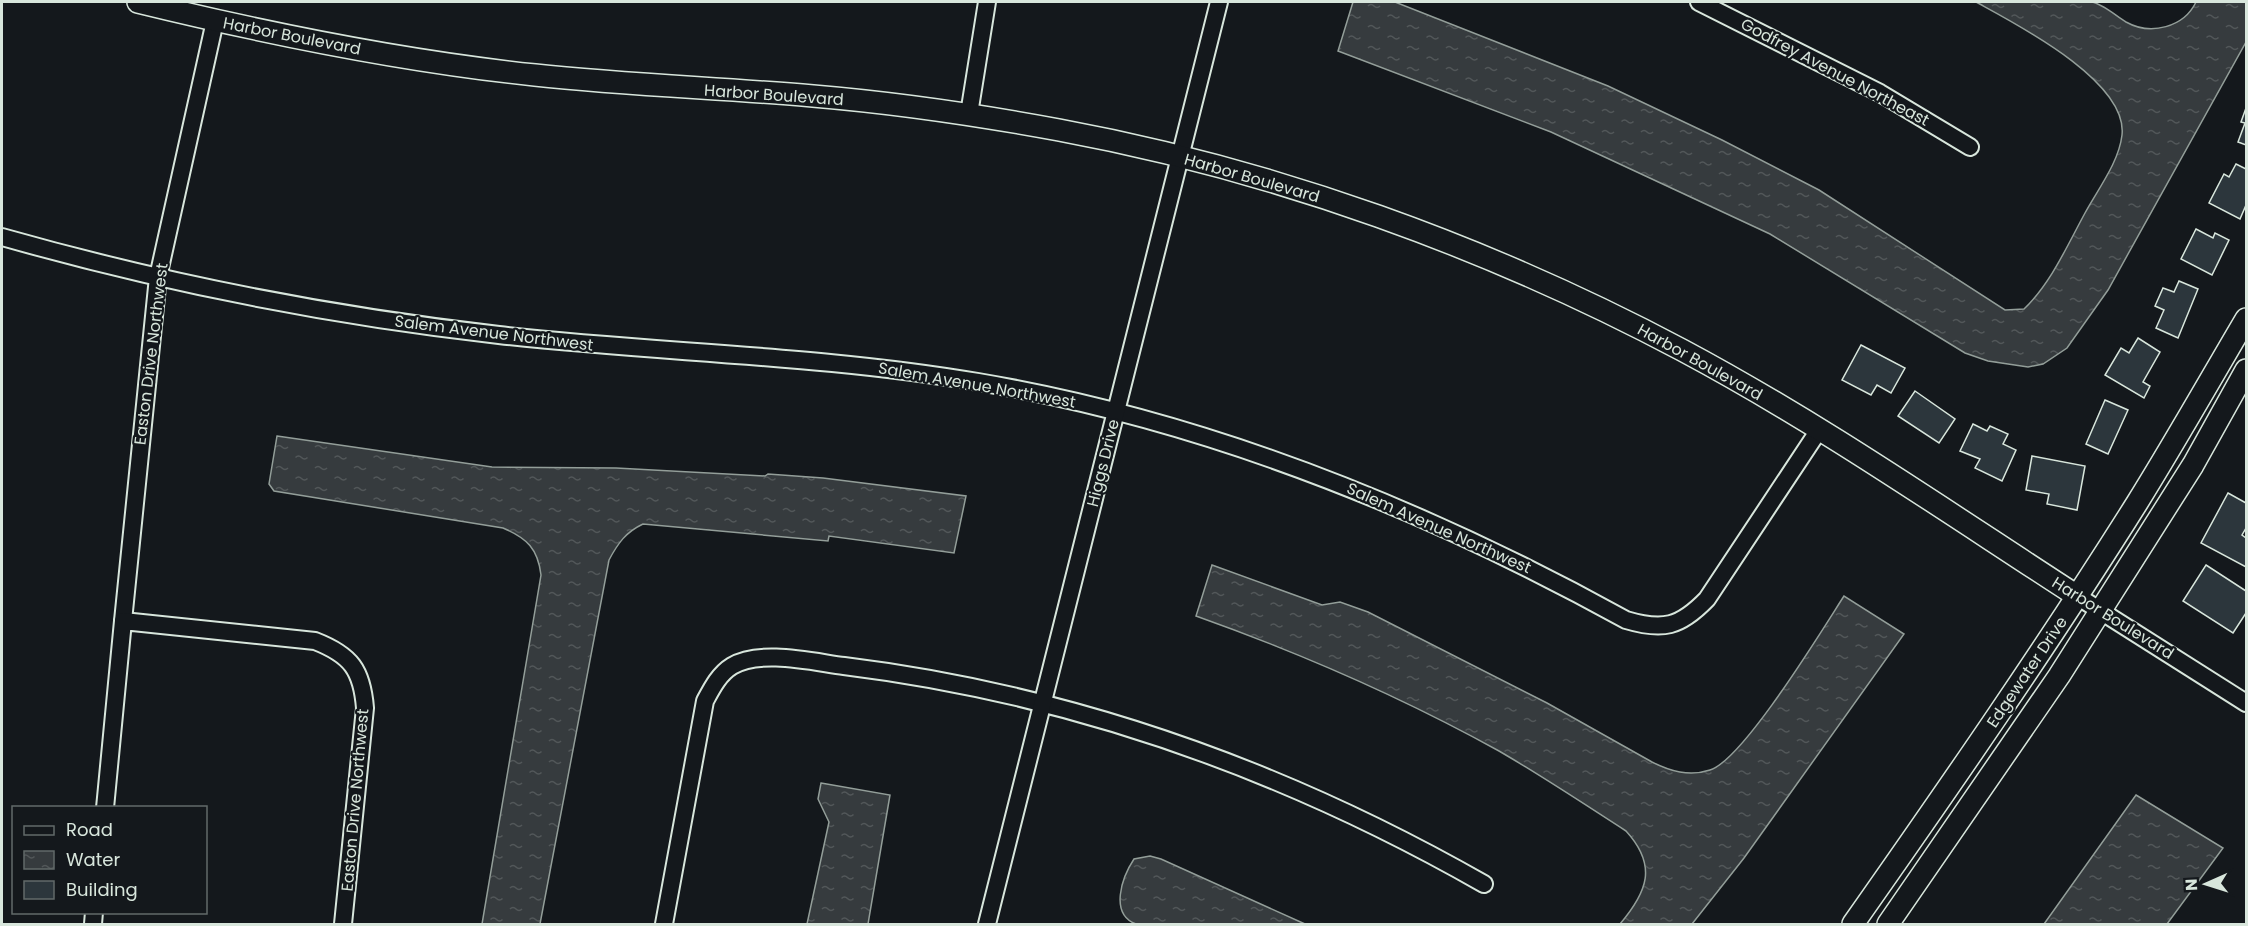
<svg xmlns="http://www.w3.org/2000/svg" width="2248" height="926" font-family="Poppins,sans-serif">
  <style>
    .water { fill: url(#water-ripples); stroke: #939e99; stroke-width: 1.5 }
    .building { fill: #2c363c; stroke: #d8e6dc; stroke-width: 1.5 }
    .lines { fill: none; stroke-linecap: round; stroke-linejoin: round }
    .minor-casing { stroke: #d8e6dc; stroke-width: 20 }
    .tertiary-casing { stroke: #d8e6dc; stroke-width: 24 }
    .minor { stroke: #14181c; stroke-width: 16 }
    .tertiary { stroke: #14181c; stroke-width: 21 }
    .labels { text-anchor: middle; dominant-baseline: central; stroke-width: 4.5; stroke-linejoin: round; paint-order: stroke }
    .street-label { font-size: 16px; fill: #d8e6dc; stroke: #14181c }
  </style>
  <defs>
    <pattern id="water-ripples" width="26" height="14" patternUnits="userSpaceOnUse" patternTransform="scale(1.5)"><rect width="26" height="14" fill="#363b3e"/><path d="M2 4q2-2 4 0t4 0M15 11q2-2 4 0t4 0" fill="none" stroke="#525759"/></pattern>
  </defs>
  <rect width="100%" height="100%" fill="#14181c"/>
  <g class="water">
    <path d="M 1353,2 L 1395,2 L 1608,86 L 1722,140 L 1819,190 L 2005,310 L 2024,309 C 2051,283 2067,246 2085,213 C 2098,189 2119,162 2122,135 C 2128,81 2016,24 1976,2 C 2013,1 2053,0 2091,2 C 2102,3 2116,16 2126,22 C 2151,36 2184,27 2196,2 L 2246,2 L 2246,42 L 2108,290 L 2067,348 L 2043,364 L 2028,367 L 1988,361 L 1965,353 L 1770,234 L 1551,132 L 1338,51 Z"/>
    <path d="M 277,436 L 492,467 L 616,468 L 765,476 L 768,474 L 823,478 L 966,496 L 954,553 L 829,536 L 828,541 L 643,524 C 626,532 618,543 609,560 L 540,924 L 482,924 L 541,575 C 538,549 527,538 503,528 L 274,491 L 269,484 Z"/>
    <path d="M 1212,565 L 1322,605 L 1340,602 L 1368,612 L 1547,703 L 1652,762 C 1670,771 1689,777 1710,770 C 1743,760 1822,630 1844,596 L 1904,634 L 1744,858 L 1692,924 L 1620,924 C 1647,892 1658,866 1626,831 C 1584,804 1542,776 1499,751 C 1403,698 1300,653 1196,616 Z"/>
    <polygon points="821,783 890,795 868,924 807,924 829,822 818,799"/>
    <polygon points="2136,795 2223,848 2167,924 2044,924"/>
    <path d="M 1150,856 L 1161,859 L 1305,924 L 1136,924 C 1109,914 1122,877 1134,859 Z"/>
  </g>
  <g class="building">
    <polygon points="2246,108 2246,145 2238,142 2245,123 2241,122"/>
    <polygon points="2236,164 2246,169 2246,205 2240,219 2209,203 2224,174 2229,177"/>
    <polygon points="2196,229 2213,238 2215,233 2229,240 2212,275 2181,259"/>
    <polygon points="2179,281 2198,289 2178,338 2156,328 2164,310 2155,306 2163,288 2174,292"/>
    <polygon points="2138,338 2160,352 2143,382 2150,386 2144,398 2105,375 2121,348 2129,353"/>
    <polygon points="1861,345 1905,368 1891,393 1877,385 1871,395 1842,380"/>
    <polygon points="1915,391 1955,419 1939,443 1898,416"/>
    <polygon points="2105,400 2128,410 2108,454 2086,444"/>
    <polygon points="1973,424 1987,431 1990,426 2008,434 2003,444 2016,450 2002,481 1975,468 1980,459 1960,451"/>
    <polygon points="2032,456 2085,466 2077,510 2047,504 2049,494 2026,490"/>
    <polygon points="2228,493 2246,503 2246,528 2242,535 2246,538 2246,567 2201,543"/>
    <polygon points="2206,565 2246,591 2246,613 2233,633 2183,601"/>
  </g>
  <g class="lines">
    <g class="minor-casing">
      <g id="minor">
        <polyline points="1699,2 1880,93 1970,147"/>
        <polyline points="969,114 987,2"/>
        <path d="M 2,237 C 164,283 331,316 499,335 C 659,353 820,355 978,382 C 1208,421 1423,508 1626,620 C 1663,631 1680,627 1707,599 L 1819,430"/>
        <polyline points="2077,596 2246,703"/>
        <polyline points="123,621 158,277 215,21"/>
        <path d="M 105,808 L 123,621 L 315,641 C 351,655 362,670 365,708 L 343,924"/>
        <polyline points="93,924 94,912"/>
        <path d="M 664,924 L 705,701 C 712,688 719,674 732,666 C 760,649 813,662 844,666 C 1071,694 1286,771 1484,884"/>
        <polyline points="987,924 1219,2"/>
      </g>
    </g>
    <g class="tertiary-casing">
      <g id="tertiary">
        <path d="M 138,2 C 269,34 401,61 535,75 C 628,85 720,88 813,96 C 896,103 978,115 1059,130 C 1275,170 1488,247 1682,350 C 1819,423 1947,512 2077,596"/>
        <path d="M 1853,924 C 1950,786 2047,646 2137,503 C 2175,442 2210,380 2246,319"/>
        <polyline points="1888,924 2059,676 2193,465 2246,370"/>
      </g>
    </g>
    <use href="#minor" class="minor"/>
    <use href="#tertiary" class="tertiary"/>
  </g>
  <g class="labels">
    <g class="street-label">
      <text transform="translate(292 36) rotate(11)">Harbor Boulevard</text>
      <text transform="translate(1835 72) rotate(28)">Godfrey Avenue Northeast</text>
      <text transform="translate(774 95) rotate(4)">Harbor Boulevard</text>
      <text transform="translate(1252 178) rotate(16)">Harbor Boulevard</text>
      <text transform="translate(494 333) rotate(7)">Salem Avenue Northwest</text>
      <text transform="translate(151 354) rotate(-83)">Easton Drive Northwest</text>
      <text transform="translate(1700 362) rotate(29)">Harbor Boulevard</text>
      <text transform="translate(977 385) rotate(10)">Salem Avenue Northwest</text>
      <text transform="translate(1103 463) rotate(-76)">Higgs Drive</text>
      <text transform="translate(1439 528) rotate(24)">Salem Avenue Northwest</text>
      <text transform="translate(2113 618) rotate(32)">Harbor Boulevard</text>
      <text transform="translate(2027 672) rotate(-56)">Edgewater Drive</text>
      <text transform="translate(355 800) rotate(-85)">Easton Drive Northwest</text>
    </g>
  </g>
  <rect width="2248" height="926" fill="none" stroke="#d8e6dc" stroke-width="6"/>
  <rect x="12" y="806" width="195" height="108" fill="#14181c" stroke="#626a69" stroke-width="1.5"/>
  <rect x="24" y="826" width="30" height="9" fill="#14181c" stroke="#626a69" stroke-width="1.5"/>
  <text x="66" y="836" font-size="18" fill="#d8e6dc">Road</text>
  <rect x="24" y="851" width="30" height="18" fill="url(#water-ripples)" stroke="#626a69" stroke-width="1.5"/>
  <text x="66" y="866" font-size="18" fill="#d8e6dc">Water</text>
  <rect x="24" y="881" width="30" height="18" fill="#2c363c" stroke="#626a69" stroke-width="1.5"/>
  <text x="66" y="896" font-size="18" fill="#d8e6dc">Building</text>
  <g transform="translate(2206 884) rotate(267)" stroke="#14181c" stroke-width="4.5" paint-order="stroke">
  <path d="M0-4.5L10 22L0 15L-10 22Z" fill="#d8e6dc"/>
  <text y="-9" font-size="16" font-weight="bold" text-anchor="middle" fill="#d8e6dc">N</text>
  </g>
</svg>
